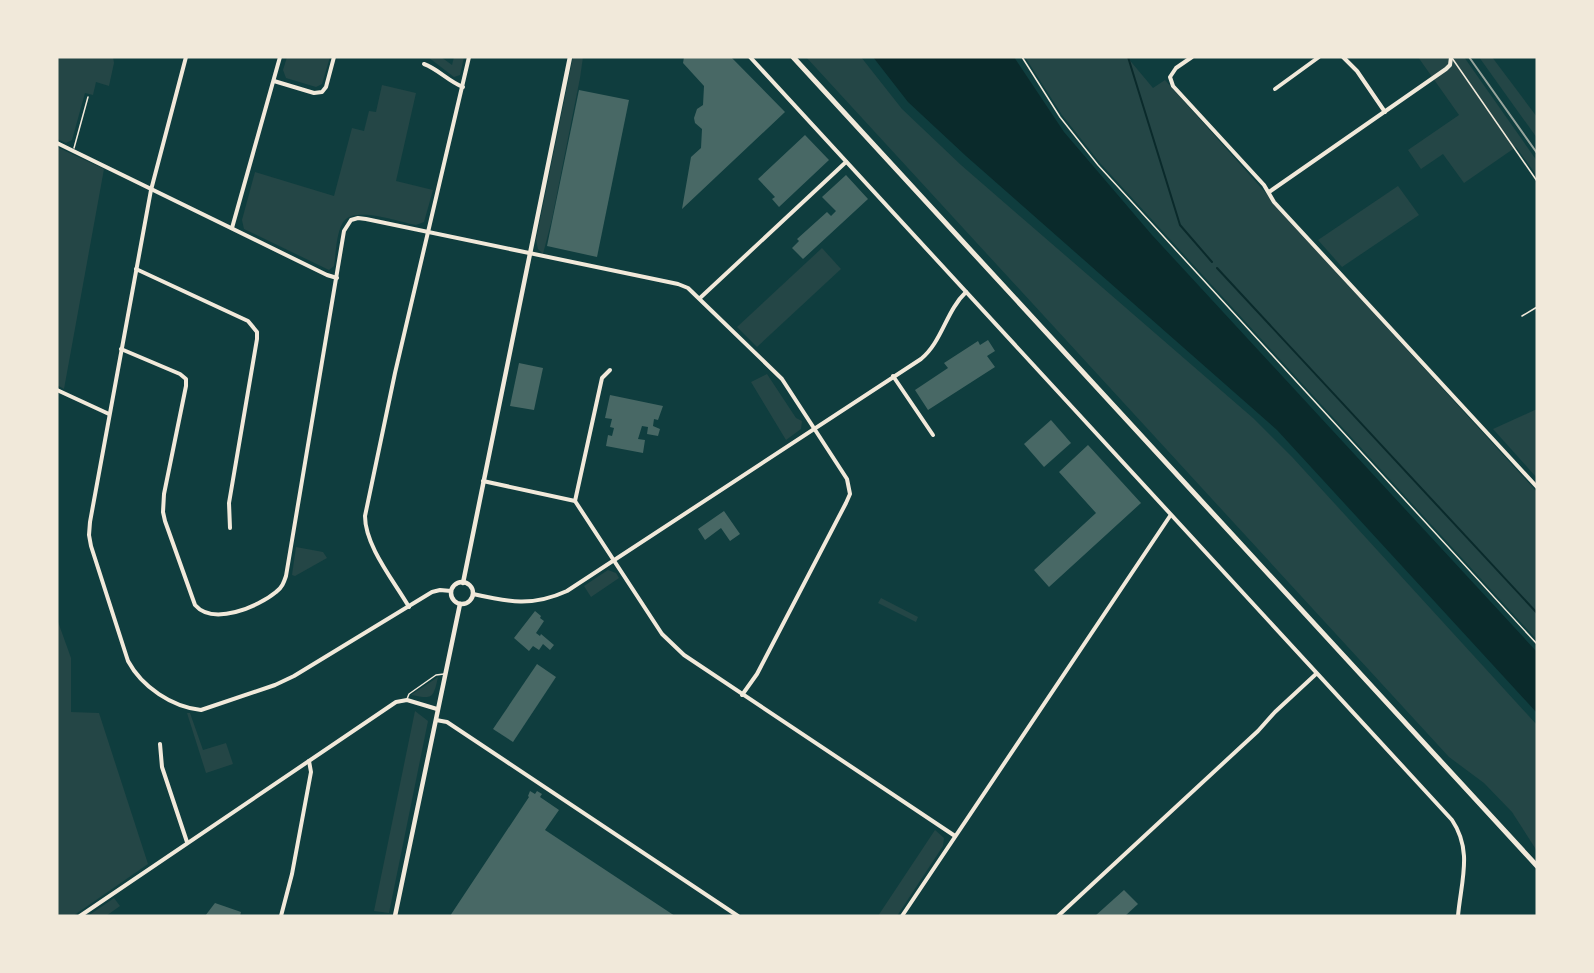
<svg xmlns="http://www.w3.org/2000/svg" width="1594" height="973" font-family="Helvetica,sans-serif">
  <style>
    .green { fill: #244646 }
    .water { fill: #0a2a2b }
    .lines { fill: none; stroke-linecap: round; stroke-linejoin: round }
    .stream { stroke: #0a2a2b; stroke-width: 2 }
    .building { fill: #486865 }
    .path { stroke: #f1e9da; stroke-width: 1.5 }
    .service { stroke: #f1e9da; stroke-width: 1.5 }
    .minor { stroke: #f1e9da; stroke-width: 4 }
    .tertiary { stroke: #f1e9da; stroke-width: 4.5 }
    .primary { stroke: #f1e9da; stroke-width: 5 }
    .rail { stroke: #97a49c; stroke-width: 2 }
  </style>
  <rect width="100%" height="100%" fill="#0f3d3e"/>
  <g class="green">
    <polygon points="57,57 113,57 114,63 109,86 96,82 93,95 85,93 72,140 66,143 57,139"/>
    <polygon points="287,57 330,57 322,84 316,87 286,78 283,70"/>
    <polygon points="428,57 441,57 452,65 454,57 464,57 460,75 454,77"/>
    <polygon points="573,57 583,57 580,78 552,219 543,254 538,249 536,240"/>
    <polygon points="806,57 861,57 902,109 961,165 1253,418 1293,458 1537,725 1537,851 1512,812 1484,783 1449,757"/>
    <polygon points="1025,57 1127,57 1153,88 1165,80 1337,273 1537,492 1537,640 1100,163 1062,115"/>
    <polygon points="1418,57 1464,57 1537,161 1537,176 1516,147 1464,183 1443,154 1421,169 1408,150 1459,115"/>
    <polygon points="1479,57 1492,57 1537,117 1537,138"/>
    <path d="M 382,85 L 416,93 L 396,181 L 433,190 L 424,222 L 416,225 C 399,222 351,204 342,224 C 336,236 336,253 334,266 L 329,270 L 244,229 L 242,220 L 255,172 L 334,196 L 352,128 L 364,131 L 369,111 L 376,112 Z"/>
    <polygon points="57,147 104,169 64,389 57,385"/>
    <polygon points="1398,186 1419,215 1342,267 1318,240"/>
    <polygon points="822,248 841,269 757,347 737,327"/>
    <polygon points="767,374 796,418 802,421 801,429 786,440 751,382"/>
    <polygon points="1537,409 1537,478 1493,429"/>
    <polygon points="296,547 323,552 327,558 295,576 292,575"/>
    <polygon points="608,570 616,573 619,578 591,597 584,586"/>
    <polygon points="881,598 918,617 916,622 878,603"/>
    <polygon points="57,619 71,658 71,712 99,713 148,864 73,916 57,916"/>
    <path d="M 438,677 C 433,699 433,699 411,695 Z"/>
    <polygon points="415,711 428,721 389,913 374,911"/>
    <polygon points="187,713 190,713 203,750 226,743 233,764 206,773"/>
    <polygon points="935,830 944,838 943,846 897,916 878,916"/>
    <polygon points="114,898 120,906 106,916 88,916"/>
  </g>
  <polygon class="water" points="873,57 1014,57 1064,132 1152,235 1537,652 1537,713 1277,430 966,156 908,102"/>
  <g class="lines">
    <g class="stream">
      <polyline points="1128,57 1180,225 1212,262"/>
      <polyline points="1217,268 1537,613"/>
    </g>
  </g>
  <g class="building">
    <polygon points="684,57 731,57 785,112 682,209 691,157 701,148 702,129 695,123 694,118 697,109 703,105 704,86 683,63"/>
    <polygon points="579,90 629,100 597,257 547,246"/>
    <polygon points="805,135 829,160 779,207 772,199 775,197 758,179"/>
    <polygon points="846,175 868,199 803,259 792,248 799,241 797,239 827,212 831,216 836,211 822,197"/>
    <polygon points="988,340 995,351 987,356 995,367 928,410 915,390 948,368 944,363 978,341 980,345"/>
    <polygon points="519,363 543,368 534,410 510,406"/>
    <polygon points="610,395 663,406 658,420 654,419 653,426 660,429 658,436 647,434 648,427 642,426 638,439 645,440 643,453 606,446 608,435 612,436 614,428 610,427 612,419 605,418"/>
    <polygon points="1051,420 1071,443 1044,467 1024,444"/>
    <polygon points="1088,445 1141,503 1049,587 1034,570 1096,513 1059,472"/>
    <polygon points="724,511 740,534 730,541 721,528 705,540 698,529"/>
    <polygon points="535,611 541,616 540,618 544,621 536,633 540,636 541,634 554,645 550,650 543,644 539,650 533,646 529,651 514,638"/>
    <polygon points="537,664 556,677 513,742 493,729"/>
    <polygon points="530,791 535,794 537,791 542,794 540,797 559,810 545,830 675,916 450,916 529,797 528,796"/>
    <polygon points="1124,890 1138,904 1125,916 1095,916"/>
    <polygon points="215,903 241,912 240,916 205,916"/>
  </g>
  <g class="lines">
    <polyline class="path" points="1022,57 1060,117 1098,165 1537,644"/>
    <g class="service">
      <polyline points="1452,58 1537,181"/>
      <polyline points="74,148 88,97"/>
      <polyline points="1522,316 1537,307"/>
      <polyline points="407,699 409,694 436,675 444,674"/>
    </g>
    <g class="minor">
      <path d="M 186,57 L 151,190 L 90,522 L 89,535 L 91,546 L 128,661 C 142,687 172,707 201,710 L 275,685 L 294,676 L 432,592 L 440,590 L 451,591"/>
      <path d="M 750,57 L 1452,820 C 1473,851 1461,881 1458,916"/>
      <polyline points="1192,57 1176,68 1170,77 1173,86 1264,185 1274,202 1537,487"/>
      <polyline points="1343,57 1357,71 1385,112"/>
      <path d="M 424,64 C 438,69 448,81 463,87"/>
      <polyline points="274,81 314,93 322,92 326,87 334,57"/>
      <polyline points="1275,89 1319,57"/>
      <polyline points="57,143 327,275 337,278"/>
      <polyline points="1269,192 1446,69 1450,65 1451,57"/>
      <polyline points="232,228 280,57"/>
      <polyline points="136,269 248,321 257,332 257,339 229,503 230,528"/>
      <polyline points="700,298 846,162"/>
      <path d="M 121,349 L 180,374 L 186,379 L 186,386 L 164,494 L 163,512 L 165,521 L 195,605 C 213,626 258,607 276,592 C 282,588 284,582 286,576 L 344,231 L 351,220 L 358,218 L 366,219 L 678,284 L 688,288 L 782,379 L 847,479 L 850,494 L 846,503 L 757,674 L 742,695"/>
      <polyline points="893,376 933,435"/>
      <polyline points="57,390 109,414"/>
      <polyline points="483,481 575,501 662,634 684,655 955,836"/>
      <polyline points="575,501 602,378 610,370"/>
      <path d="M 473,594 C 509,602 532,607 567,591 L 921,359 C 942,342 946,311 966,292"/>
      <path d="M 409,607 C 394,581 365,546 365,516 L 395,373 L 469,57"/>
      <polyline points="436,720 447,722 738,916"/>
      <polyline points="160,744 162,767 187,842"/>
      <polyline points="80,916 396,702 407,700 437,709"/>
      <polyline points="281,916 292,874 311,772 309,761"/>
      <polyline points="902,916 1170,516"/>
      <polyline points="1058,916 1258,731 1275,712 1316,674"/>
    </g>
    <g class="tertiary">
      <circle cx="462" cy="593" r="11"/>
      <polyline points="463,583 570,57"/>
      <polyline points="395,916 460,604"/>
    </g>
    <polyline class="primary" points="793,57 1537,866"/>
    <polyline class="rail" points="1469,57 1537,153"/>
  </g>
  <rect width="1594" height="973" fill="none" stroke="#f1e9da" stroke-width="117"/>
</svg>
